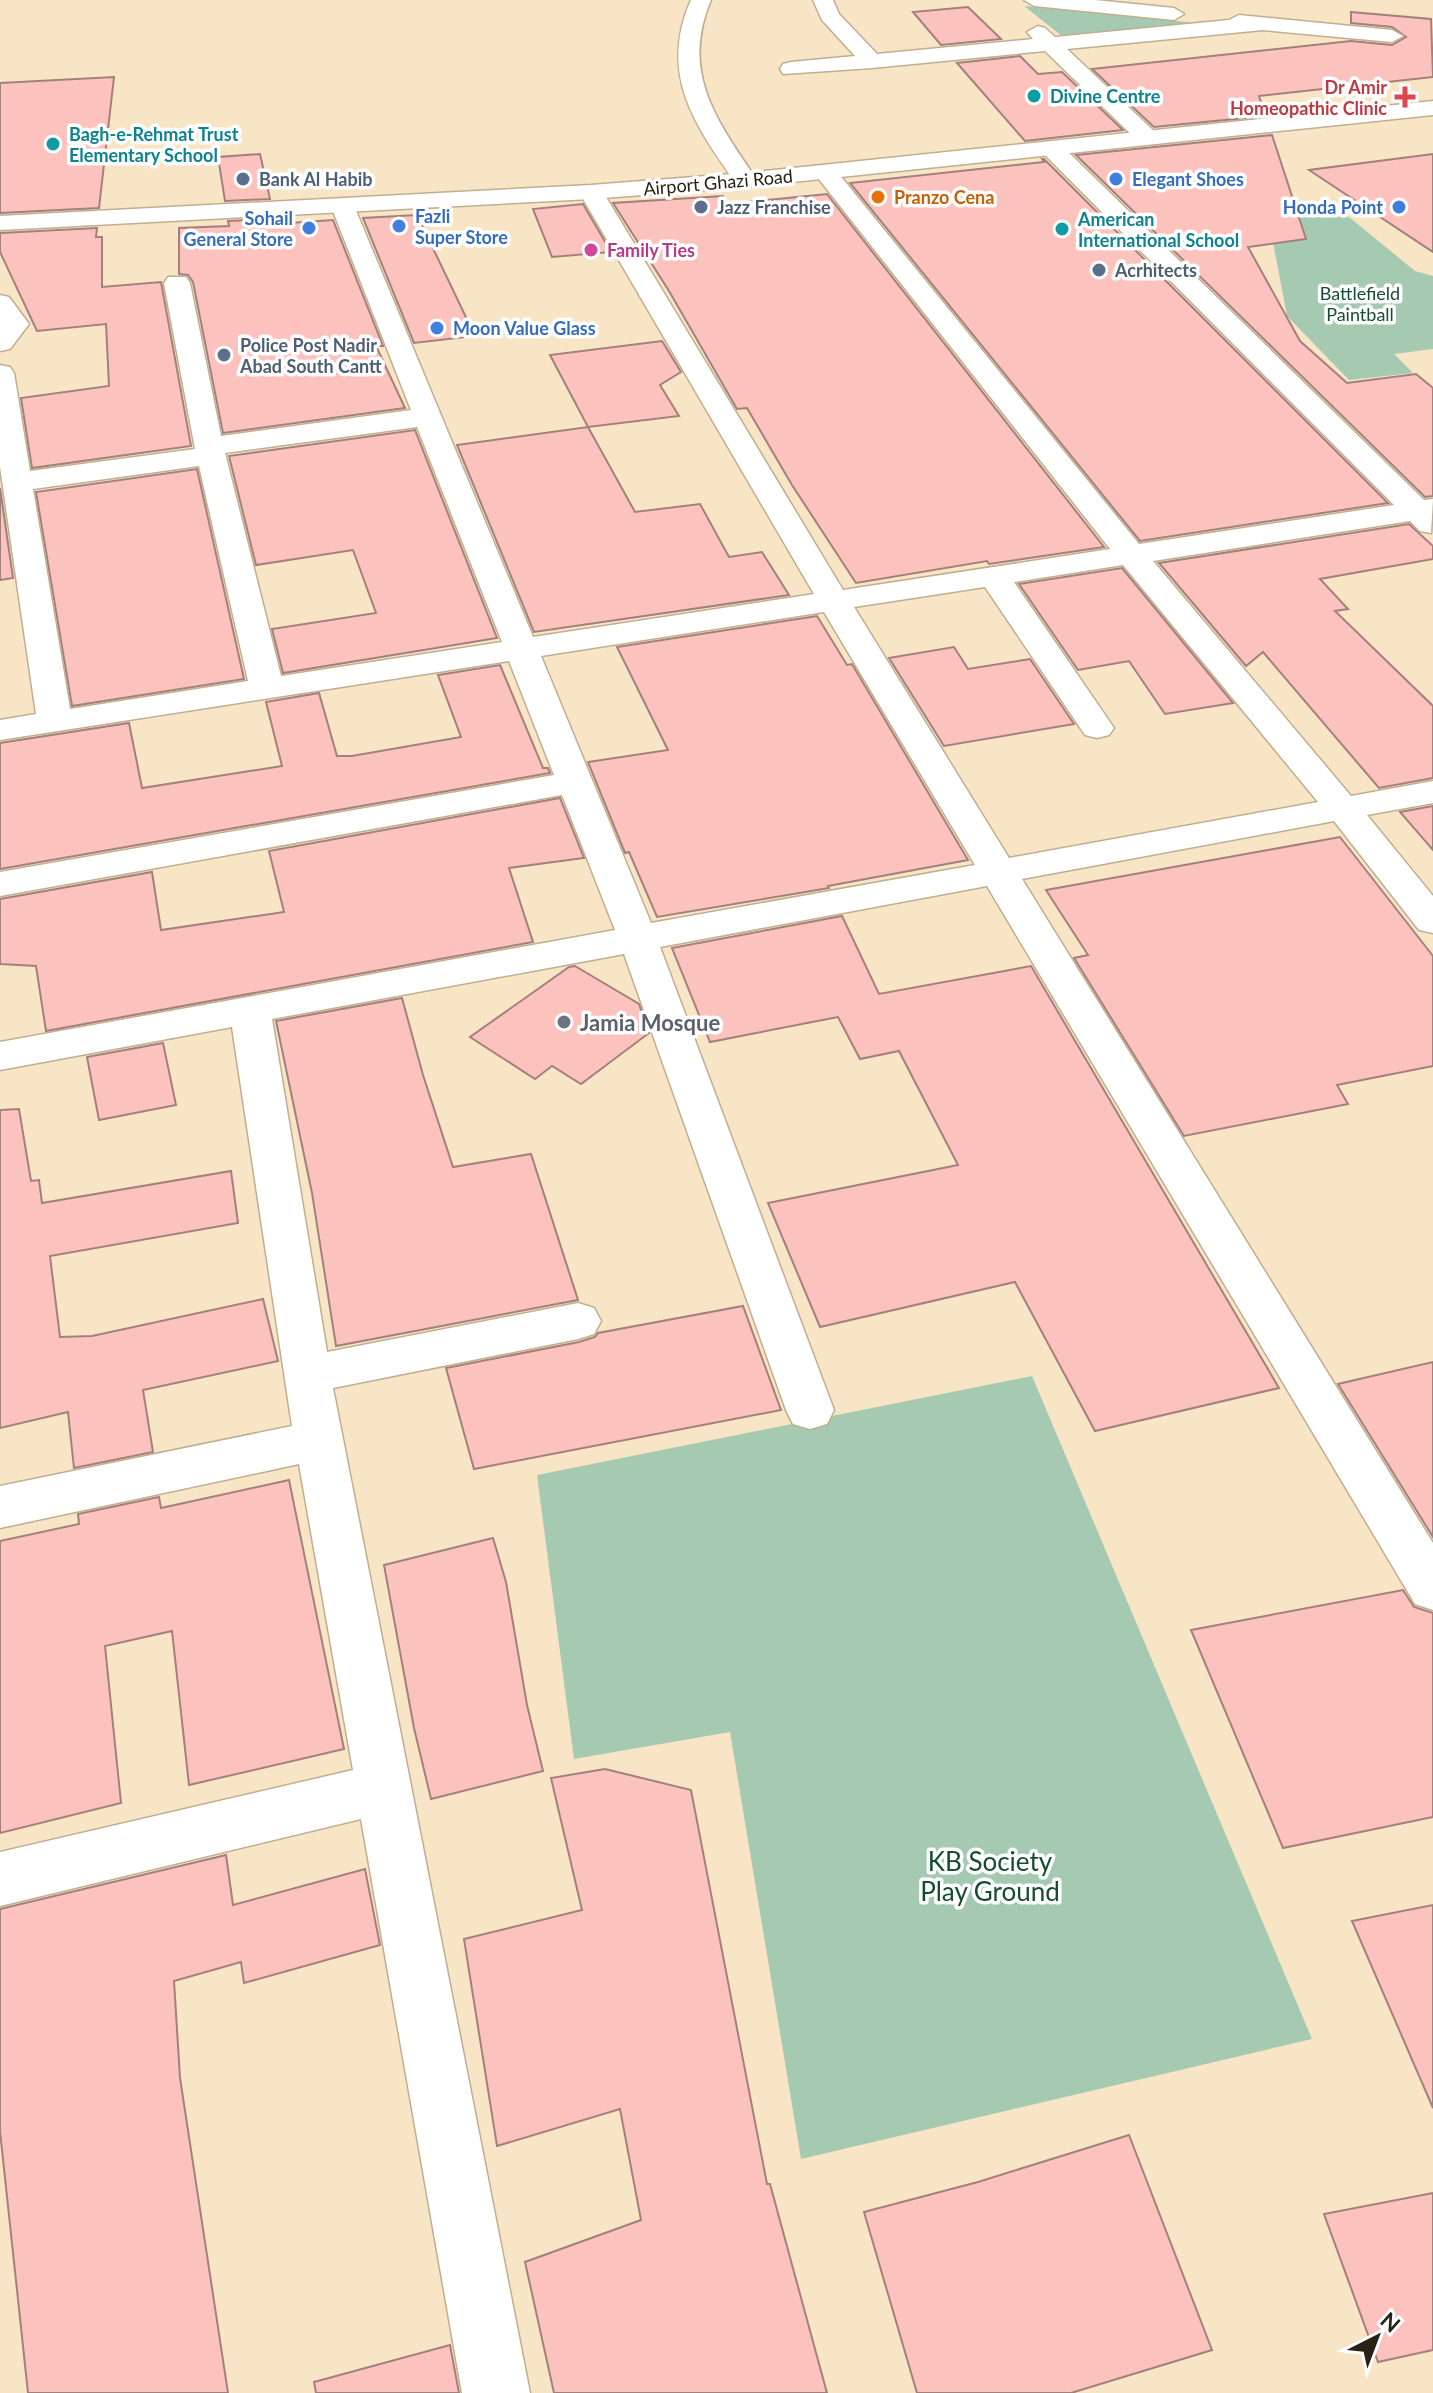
<svg xmlns="http://www.w3.org/2000/svg" width="1433" height="2393" font-family="Lato,sans-serif">
  <style>
    .green { fill: #a6c9b2 }
    .building { fill: #fcc3be; stroke: #a4807d; stroke-width: 2 }
    .lines { fill: none; stroke-linecap: round; stroke-linejoin: round }
    .minor-casing { stroke: #c0ae90; stroke-width: 3 }
    .secondary-casing { stroke: #c0ae90; stroke-width: 3 }
    .minor { fill: #fff; fill-rule: evenodd }
    .secondary { fill: #fff; fill-rule: evenodd }
    .culture-dot { fill: #0f9aa8; stroke: #fff; stroke-width: 3 }
    .health-dot { fill: #e0444e; stroke: #fff; stroke-width: 3 }
    .service-dot { fill: #5c6f8a; stroke: #fff; stroke-width: 3 }
    .shop-dot { fill: #3f7fe0; stroke: #fff; stroke-width: 3 }
    .food-dot { fill: #e8710a; stroke: #fff; stroke-width: 3 }
    .hotel-dot { fill: #d1479c; stroke: #fff; stroke-width: 3 }
    .worship-dot { fill: #6b7280; stroke: #fff; stroke-width: 3 }
    .labels { text-anchor: middle; dominant-baseline: central; stroke-width: 7; stroke-linejoin: round; paint-order: stroke }
    .far-health-label { font-size: 18px; font-weight: bold; fill: #be3a42; stroke: #fff; text-anchor: end }
    .far-culture-label { font-size: 18px; font-weight: bold; fill: #0d838f; stroke: #fff; text-anchor: start }
    .far-service-label { font-size: 18px; font-weight: bold; fill: #4e5e75; stroke: #fff; text-anchor: start }
    .far-shop-label { font-size: 18px; font-weight: bold; fill: #366cbe; stroke: #fff; text-anchor: start }
    .far-street-label { font-size: 18px; fill: #282115; stroke: #fff }
    .far-food-label { font-size: 18px; font-weight: bold; fill: #c56008; stroke: #fff; text-anchor: start }
    .far-hotel-label { font-size: 18px; font-weight: bold; fill: #b23c85; stroke: #fff; text-anchor: start }
    .far-park-label { font-size: 18px; fill: #154d30; stroke: #fff }
    .worship-label { font-size: 22px; font-weight: bold; fill: #5b616d; stroke: #fff; text-anchor: start }
    .near-park-label { font-size: 26px; fill: #154d30; stroke: #fff }
  </style>
  <rect width="100%" height="100%" fill="#f8e5c6"/>
  <g class="green">
    <polygon points="1024,6 1207,24 1067,40"/>
    <polygon points="1338,208 1415,271 1433,276 1433,349 1394,354 1413,373 1349,380 1287,316 1268,216"/>
    <polygon points="1032,1376 1312,2039 801,2159 730,1732 574,1759 537,1475"/>
  </g>
  <g class="building">
    <polygon points="968,7 1001,39 941,45 913,12"/>
    <polygon points="1351,12 1431,19 1433,77 1259,96 1265,116 1154,127 1092,69 1351,41 1392,45 1406,37 1392,27 1351,23"/>
    <polygon points="1020,56 1038,74 1062,72 1123,130 1025,141 957,63"/>
    <polygon points="114,77 99,208 0,213 0,83"/>
    <polygon points="1272,135 1306,239 1248,247 1300,341 1347,383 1416,374 1433,388 1433,496 1425,497 1076,155"/>
    <polygon points="260,154 270,199 225,201 218,157"/>
    <polygon points="1433,154 1433,252 1309,170"/>
    <polygon points="1042,159 1044,159 1388,503 1140,541 850,183 1044,162"/>
    <polygon points="827,194 1104,547 989,564 987,561 856,583 792,485 747,408 737,409 669,291 613,203 723,196 726,204"/>
    <polygon points="583,204 611,252 552,257 533,209"/>
    <polygon points="417,215 475,336 414,343 363,218"/>
    <polygon points="274,219 275,224 333,220 383,346 376,346 405,408 223,433 193,282 188,275 179,274 179,228 229,226 228,221"/>
    <polygon points="97,228 96,237 102,237 102,287 161,282 191,446 32,468 21,398 109,386 106,324 37,331 0,252 0,233"/>
    <polygon points="662,341 681,372 660,385 679,416 588,427 550,355"/>
    <polygon points="588,427 635,512 700,504 729,557 762,552 789,595 534,632 457,445"/>
    <polygon points="415,430 497,638 283,673 272,629 376,613 353,550 256,565 229,456"/>
    <polygon points="197,469 244,679 72,706 36,492"/>
    <polygon points="0,488 13,578 0,580"/>
    <polygon points="1409,524 1433,546 1433,559 1320,579 1348,609 1335,611 1433,706 1433,778 1379,788 1263,652 1246,666 1159,563"/>
    <polygon points="1122,568 1233,703 1165,714 1129,661 1078,670 1019,584"/>
    <polygon points="817,616 847,665 852,664 968,860 828,886 829,888 657,917 629,852 625,853 588,762 668,750 617,647"/>
    <polygon points="954,647 968,669 1030,659 1074,724 944,746 889,658"/>
    <polygon points="500,665 543,768 548,768 550,773 0,869 0,743 129,723 142,788 282,766 266,702 319,693 337,756 352,756 461,737 438,675"/>
    <polygon points="560,798 584,858 509,868 533,942 46,1031 36,966 0,964 0,899 152,872 161,930 284,912 269,851"/>
    <polygon points="1433,806 1433,850 1400,812"/>
    <polygon points="1340,837 1433,956 1433,1066 1337,1085 1348,1104 1184,1136 1074,958 1088,955 1046,890"/>
    <polygon points="842,916 879,994 1031,966 1279,1388 1095,1431 1015,1282 820,1327 768,1203 958,1165 899,1051 860,1059 838,1017 710,1042 672,948"/>
    <polygon points="575,966 639,1004 649,1033 581,1084 552,1066 535,1079 470,1037 569,967"/>
    <polygon points="402,998 423,1075 453,1167 531,1154 578,1300 336,1346 312,1193 276,1021"/>
    <polygon points="163,1043 176,1105 99,1120 87,1057"/>
    <polygon points="19,1109 31,1181 39,1180 42,1203 231,1171 238,1223 50,1256 60,1337 92,1336 263,1299 278,1361 143,1390 153,1452 74,1468 68,1412 0,1428 0,1110"/>
    <polygon points="743,1306 781,1410 474,1469 446,1368 579,1342 595,1337 598,1333"/>
    <polygon points="1433,1362 1433,1537 1338,1384"/>
    <polygon points="289,1480 344,1749 189,1785 172,1631 105,1646 121,1803 0,1833 0,1541 79,1524 78,1514 159,1497 161,1508"/>
    <polygon points="493,1538 506,1582 527,1705 543,1771 431,1799 414,1728 384,1565"/>
    <polygon points="1403,1590 1414,1607 1433,1613 1433,1817 1283,1848 1191,1630"/>
    <polygon points="605,1769 691,1790 767,2184 770,2184 827,2393 554,2393 525,2262 641,2220 620,2109 497,2146 464,1939 582,1910 551,1778"/>
    <polygon points="226,1855 233,1905 365,1869 380,1945 244,1983 241,1962 174,1981 180,2078 228,2393 28,2393 0,2131 0,1909"/>
    <polygon points="1433,1905 1433,2108 1352,1921"/>
    <polygon points="1129,2135 1212,2350 1071,2393 917,2393 864,2212 978,2182"/>
    <polygon points="1433,2193 1433,2350 1378,2362 1324,2214"/>
    <polygon points="450,2345 459,2393 316,2393 314,2382"/>
  </g>
  <g class="lines">
    <g class="minor-casing">
      <g id="minor">
        <path d="M 691,0 L 711,0 C 680,72 717,121 757,180 L 753,185 L 737,185 C 695,125 658,74 691,0 Z"/>
        <polygon points="813,0 833,0 839,14 877,54 1033,39 1027,32 1038,26 1045,28 1055,37 1229,20 1239,15 1392,30 1403,36 1392,42 1263,30 1067,49 1157,134 1161,139 1157,144 1141,144 1045,51 872,68 783,74 780,69 783,64 791,62 855,56 822,20"/>
        <polygon points="1024,0 1095,0 1174,8 1184,14 1174,20 1034,6"/>
        <path d="M 1052,142 L 1060,144 L 1424,500 L 1433,499 L 1431,533 L 1420,531 L 1410,521 L 1153,561 L 1351,796 L 1433,781 L 1433,803 L 1367,815 L 1433,896 L 1433,933 L 1419,930 L 1334,821 L 1022,879 L 1433,1543 L 1433,1610 L 1415,1604 L 987,886 L 660,947 L 834,1410 L 827,1424 L 810,1429 L 793,1424 L 786,1410 L 624,954 L 272,1019 L 327,1352 L 578,1303 L 594,1308 L 601,1321 L 594,1334 L 578,1339 L 333,1388 L 530,2393 L 462,2393 L 361,1819 L 0,1906 L 0,1852 L 353,1770 L 299,1464 L 0,1528 L 0,1486 L 292,1426 L 232,1027 L 0,1070 L 0,1042 L 615,930 L 562,795 L 0,896 L 0,872 L 554,775 L 509,661 L 0,740 L 0,720 L 36,714 L 0,467 L 0,365 L 10,367 L 14,373 L 30,471 L 195,449 L 164,283 L 168,277 L 186,277 L 190,283 L 221,436 L 411,410 L 331,206 L 334,201 L 352,201 L 533,637 L 814,594 L 579,192 L 582,187 L 600,187 L 603,192 L 843,590 L 1110,549 L 818,178 L 814,173 L 818,168 L 834,168 L 1139,544 L 1394,505 L 1044,154 L 1040,149 L 1044,144 ZM 417,427 L 502,642 L 281,676 L 225,453 ZM 199,466 L 248,681 L 70,709 L 33,489 ZM 1123,565 L 1318,802 L 1009,858 L 854,607 L 985,587 L 1085,735 L 1097,738 L 1109,735 L 1114,728 L 1014,582 ZM 824,612 L 975,865 L 651,923 L 541,656 Z"/>
        <polygon points="0,295 9,297 29,324 10,349 0,351"/>
      </g>
    </g>
    <g class="secondary-casing">
      <polygon id="secondary" points="1433,101 1433,115 745,187 591,199 0,230 0,216 591,185 745,173"/>
    </g>
    <use href="#minor" class="minor"/>
    <use href="#secondary" class="secondary"/>
  </g>
  <g class="culture-dot">
    <circle cx="1034" cy="96" r="8"/>
    <circle cx="53" cy="144" r="8"/>
    <circle cx="1062" cy="229" r="8"/>
  </g>
  <path class="health-dot" d="M1401 85h8v8h8v8h-8v8h-8v-8h-8v-8h8z"/>
  <g class="service-dot">
    <circle cx="243" cy="179" r="8"/>
    <circle cx="701" cy="207" r="8"/>
    <circle cx="1099" cy="270" r="8"/>
    <circle cx="224" cy="355" r="8"/>
  </g>
  <g class="shop-dot">
    <circle cx="1116" cy="179" r="8"/>
    <circle cx="1399" cy="207" r="8"/>
    <circle cx="399" cy="226" r="8"/>
    <circle cx="309" cy="228" r="8"/>
    <circle cx="437" cy="328" r="8"/>
  </g>
  <circle class="food-dot" cx="878" cy="197" r="8"/>
  <circle class="hotel-dot" cx="591" cy="250" r="8"/>
  <circle class="worship-dot" cx="564" cy="1022" r="8"/>
  <g class="labels">
    <g class="far-health-label">
      <text x="1387" y="87">Dr Amir<tspan x="1387" dy="21">Homeopathic Clinic</tspan></text>
    </g>
    <g class="far-culture-label">
      <text x="1050" y="96">Divine Centre</text>
      <text x="69" y="134">Bagh-e-Rehmat Trust<tspan x="69" dy="21">Elementary School</tspan></text>
      <text x="1078" y="219">American<tspan x="1078" dy="21">International School</tspan></text>
    </g>
    <g class="far-service-label">
      <text x="259" y="179">Bank Al Habib</text>
      <text x="717" y="207">Jazz Franchise</text>
      <text x="1115" y="270">Acrhitects</text>
      <text x="240" y="345">Police Post Nadir<tspan x="240" dy="21">Abad South Cantt</tspan></text>
    </g>
    <g class="far-shop-label">
      <text x="1132" y="179">Elegant Shoes</text>
      <text x="1383" y="207" text-anchor="end">Honda Point</text>
      <text x="415" y="216">Fazli<tspan x="415" dy="21">Super Store</tspan></text>
      <text x="293" y="218" text-anchor="end">Sohail<tspan x="293" dy="21">General Store</tspan></text>
      <text x="453" y="328">Moon Value Glass</text>
    </g>
    <g class="far-street-label">
      <text transform="translate(718 182) rotate(-5)">Airport Ghazi Road</text>
    </g>
    <g class="far-food-label">
      <text x="894" y="197">Pranzo Cena</text>
    </g>
    <g class="far-hotel-label">
      <text x="607" y="250">Family Ties</text>
    </g>
    <g class="far-park-label">
      <text x="1360" y="293">Battlefield<tspan x="1360" dy="21">Paintball</tspan></text>
    </g>
    <g class="worship-label">
      <text x="580" y="1022">Jamia Mosque</text>
    </g>
    <g class="near-park-label">
      <text x="990" y="1861">KB Society<tspan x="990" dy="30">Play Ground</tspan></text>
    </g>
  </g>
  <g transform="translate(1377 2337) rotate(42)" stroke="#ffffff" stroke-width="6" paint-order="stroke">
  <path d="M0-6L14 30L0 20L-14 30Z" fill="#282115"/>
  <text y="-12" font-size="22" font-weight="bold" text-anchor="middle" fill="#282115">N</text>
  </g>
</svg>
